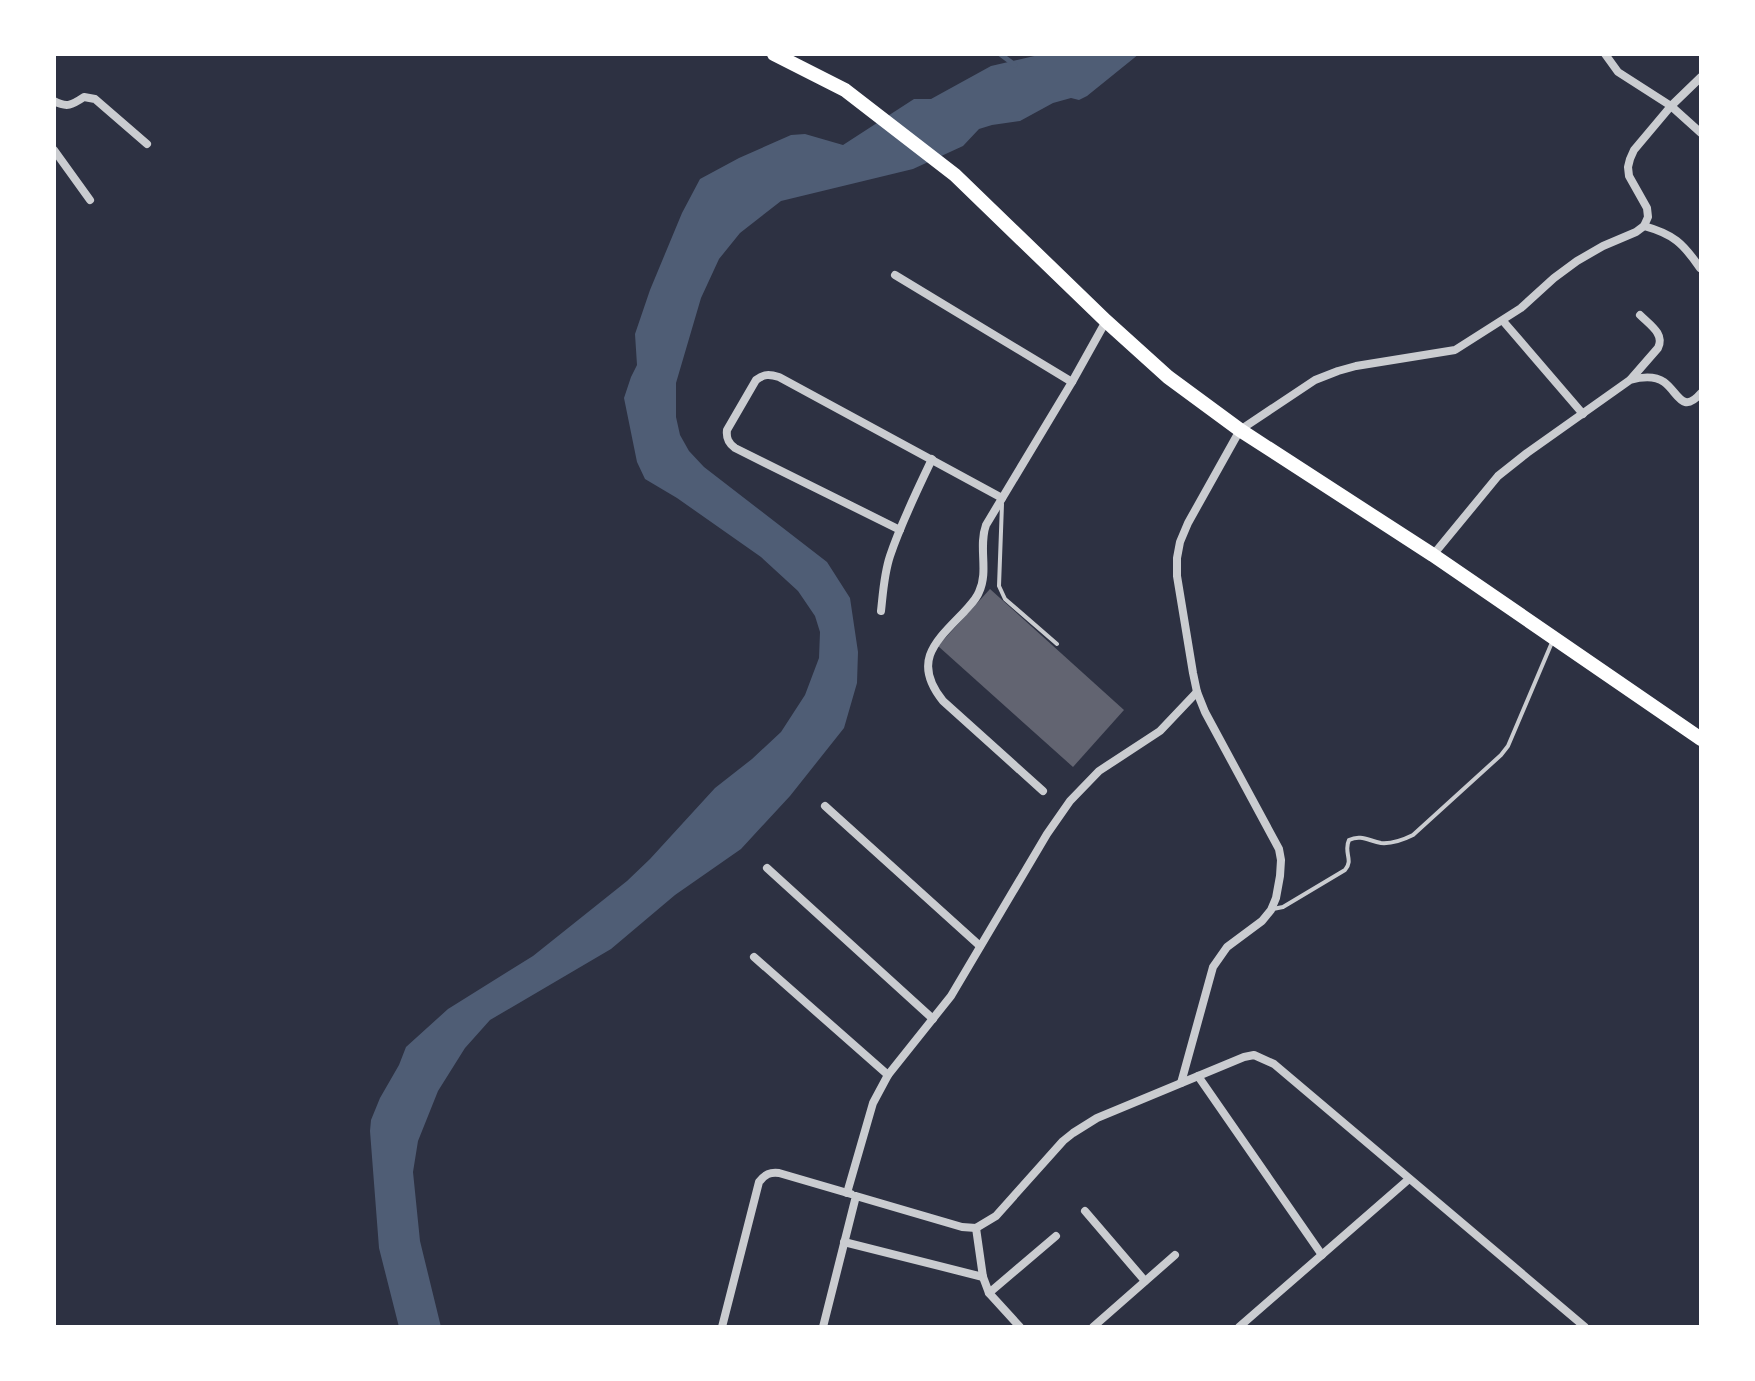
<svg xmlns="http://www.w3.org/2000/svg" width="1755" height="1381" font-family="Figtree,sans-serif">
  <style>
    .water { fill: #4f5d75 }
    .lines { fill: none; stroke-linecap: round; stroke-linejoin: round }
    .stream { stroke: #4f5d75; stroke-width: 5 }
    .building { fill: #626471 }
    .service { stroke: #caccd0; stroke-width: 4 }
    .minor { stroke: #caccd0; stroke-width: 8 }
    .trunk { stroke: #fff; stroke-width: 14 }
  </style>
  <rect width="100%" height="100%" fill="#2d3142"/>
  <polygon class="water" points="1043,54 1139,54 1087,96 1079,100 1071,98 1053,103 1020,121 992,125 979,129 963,146 913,169 781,201 740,233 719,259 701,298 676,383 676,417 680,435 689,451 704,467 827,562 850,598 858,652 857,683 844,728 790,796 741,849 675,895 611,949 490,1020 465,1048 438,1091 418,1141 413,1172 420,1241 441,1327 399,1327 379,1248 370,1131 371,1120 380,1098 399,1065 406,1047 448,1009 533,956 627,881 650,859 715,788 752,759 781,732 805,695 819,658 820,632 815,616 798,591 761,557 677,498 645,479 637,462 624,398 631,377 637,365 635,334 650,290 682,213 700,179 739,158 791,135 805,134 843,145 914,99 931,99 991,66"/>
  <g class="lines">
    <polyline class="stream" points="1000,54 1015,65"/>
  </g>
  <polygon class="building" points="990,589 1124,710 1073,767 938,646"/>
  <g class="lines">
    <g class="service">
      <polyline points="1002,504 999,586 1005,599 1057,644"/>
      <path d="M 1273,909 L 1283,907 L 1345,870 C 1354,860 1343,852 1349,840 C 1361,834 1369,841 1381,843 C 1393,844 1403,840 1413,835 L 1501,755 L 1508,746 L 1553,640"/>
    </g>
    <g class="minor">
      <polyline points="1605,54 1618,72 1671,106 1701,133"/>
      <path d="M 54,101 C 67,108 72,105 84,97 L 95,99 L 147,144"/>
      <polyline points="54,150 90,200"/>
      <path d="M 1644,226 C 1673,234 1683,243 1700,268"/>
      <polyline points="895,275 1072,382"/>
      <polyline points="1503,321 1583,414"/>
      <path d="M 1631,379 L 1658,348 C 1665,334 1650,325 1640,315"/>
      <path d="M 900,530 L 735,448 C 728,443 726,438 727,430 L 756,380 C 764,374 769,374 779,377 L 1002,498"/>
      <path d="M 1433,555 L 1498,476 L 1527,453 L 1630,380 C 1641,377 1654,375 1664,382 C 1678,392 1682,415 1701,393"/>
      <path d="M 881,611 C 883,593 884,574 890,556 C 901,523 917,491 932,459"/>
      <path d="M 1043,791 L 943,701 C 911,661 936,641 964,612 C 969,606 976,600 979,592 C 989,571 978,547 986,525 L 1072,382 L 1106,321"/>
      <polyline points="825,806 980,946"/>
      <polyline points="767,868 933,1019"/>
      <polyline points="754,957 888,1075"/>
      <polyline points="1198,1076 1322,1255"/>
      <polyline points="1181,1083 1213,967 1227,947 1262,921 1271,910 1276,898 1280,876 1281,860 1279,849 1205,712 1197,692 1193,673 1177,576 1177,558 1180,542 1188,523 1240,430 1315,380 1338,371 1356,366 1455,350 1521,308 1554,278 1577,261 1603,246 1636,232 1644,226 1648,217 1647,208 1629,176 1628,167 1630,159 1634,150 1671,106 1701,77"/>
      <polyline points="847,1193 873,1103 888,1075 951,996 1047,834 1070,801 1099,771 1160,731 1197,692"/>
      <polyline points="1085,1211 1145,1281"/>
      <polyline points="976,1228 983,1277 989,1293 1020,1327"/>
      <polyline points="844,1242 983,1277"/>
      <polyline points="989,1293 1056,1236"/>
      <path d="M 722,1327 L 759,1182 C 765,1174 770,1172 779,1173 L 851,1194"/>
      <polyline points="823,1327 856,1196 962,1227 976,1228 996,1216 1063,1141 1073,1133 1097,1118 1244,1057 1254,1055 1274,1064 1585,1327"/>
      <polyline points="1093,1327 1175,1255"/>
      <polyline points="1239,1327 1409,1179"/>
    </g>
    <polyline class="trunk" points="774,54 845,90 955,175 1106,321 1168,377 1240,430 1433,555 1701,739"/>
  </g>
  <rect width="1755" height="1381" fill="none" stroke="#ffffff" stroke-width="112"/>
</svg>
